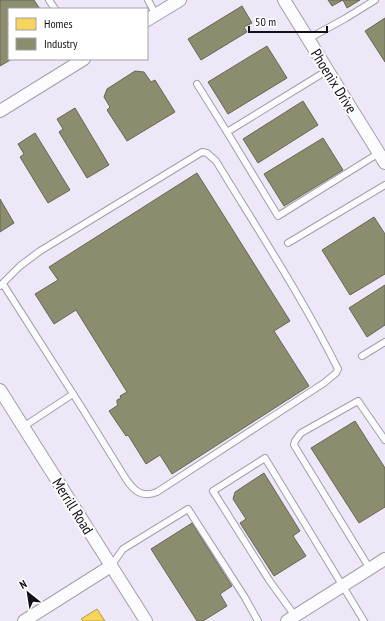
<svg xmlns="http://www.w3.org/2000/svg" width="385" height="621" font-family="'PT Sans Narrow',sans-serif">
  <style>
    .homes { fill: #f6d55c; stroke: #b29a48 }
    .industry { fill: #8c8c6e; stroke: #686654 }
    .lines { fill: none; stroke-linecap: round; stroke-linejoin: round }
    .service-casing { stroke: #a39eaa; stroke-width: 8 }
    .minor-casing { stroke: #a39eaa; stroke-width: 14 }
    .service { stroke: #fcfbfe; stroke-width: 6 }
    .minor { stroke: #fcfbfe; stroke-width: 12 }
    .labels { text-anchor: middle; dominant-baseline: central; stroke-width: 4; stroke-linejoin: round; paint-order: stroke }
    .street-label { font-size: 15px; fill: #140f19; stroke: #fff }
  </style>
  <rect width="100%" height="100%" fill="#eee7f7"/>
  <polygon class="homes" points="97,609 105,621 83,621 81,619"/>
  <g class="industry">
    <polygon points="0,0 34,0 40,9 9,9 9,59 12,59 0,66"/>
    <polygon points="328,0 360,0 347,8 343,0 332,6"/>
    <polygon points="242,6 252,23 244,27 247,32 201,60 188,39"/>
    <polygon points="385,18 385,62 365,31"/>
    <polygon points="267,46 287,78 228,114 208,82"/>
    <polygon points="135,71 144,72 151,82 155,80 175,112 127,141 107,110 110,107 104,97 107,89"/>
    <polygon points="303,101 318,125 258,163 243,139"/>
    <polygon points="75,108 109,165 87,178 59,132 63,129 57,119"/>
    <polygon points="35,133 70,190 48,203 20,157 24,154 18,144"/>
    <polygon points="323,138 343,170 284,206 264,174"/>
    <polygon points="197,173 290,321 274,331 309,386 172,474 160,455 146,464 128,435 126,436 109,411 118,405 117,403 117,400 121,398 120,396 127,392 76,310 54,324 35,294 58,280 49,267"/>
    <polygon points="0,199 14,223 0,232"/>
    <polygon points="374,217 385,234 385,274 350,295 322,250"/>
    <polygon points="385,285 385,325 367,337 349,308"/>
    <polygon points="355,421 385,468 385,507 359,523 311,448"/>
    <polygon points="264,473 300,531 293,536 306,556 274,576 240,523 246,519 233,499 235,492"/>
    <polygon points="192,523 232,586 220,594 227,606 203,621 197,621 151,549"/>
  </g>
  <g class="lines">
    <g class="service-casing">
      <g id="service">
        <polyline points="49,0 55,9"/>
        <polyline points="148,0 156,15"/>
        <polyline points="308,39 346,18 375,0"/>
        <polyline points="197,84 227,132 328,70"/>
        <polyline points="227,132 278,216 379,153"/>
        <polyline points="288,243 385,185"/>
        <path d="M 0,286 L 20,266 L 40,251 L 202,152 L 207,153 L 216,161 C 258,230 302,297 338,369 L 336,373 L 324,383 L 157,492 C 142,498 134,491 126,479 L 82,408 L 3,284"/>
        <polyline points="362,356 385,342"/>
        <polyline points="23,427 73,394"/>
        <polyline points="111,566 123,549 188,509 244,596 258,621"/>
        <polyline points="370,569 294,445 295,441 301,433 358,401 385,440"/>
        <polyline points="295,616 269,580 213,491 265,458 364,621"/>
      </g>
    </g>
    <g class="minor-casing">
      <g id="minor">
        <polyline points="284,0 385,163"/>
        <polyline points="147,20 180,0"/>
        <polyline points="0,111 84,59"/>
        <polyline points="0,390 146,621"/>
        <polyline points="24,621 111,566"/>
        <polyline points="287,621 385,559"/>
      </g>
    </g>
    <use href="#service" class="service"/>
    <use href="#minor" class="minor"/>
  </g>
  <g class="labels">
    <g class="street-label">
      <text transform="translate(334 81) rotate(58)">Phoenix Drive</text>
      <text transform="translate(73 506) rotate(58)">Merrill Road</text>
    </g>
  </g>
  <rect x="8" y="8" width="140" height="52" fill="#ffffff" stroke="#a19fa3"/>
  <rect x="16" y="18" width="20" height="12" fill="#f6d55c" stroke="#a19fa3"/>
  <text x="44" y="28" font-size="12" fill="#140f19">Homes</text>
  <rect x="16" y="38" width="20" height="12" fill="#8c8c6e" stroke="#a19fa3"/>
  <text x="44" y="48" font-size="12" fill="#140f19">Industry</text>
  <g transform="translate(28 593) rotate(330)" stroke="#ffffff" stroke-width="3" paint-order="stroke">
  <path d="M0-3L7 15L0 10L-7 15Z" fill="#140f19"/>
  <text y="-6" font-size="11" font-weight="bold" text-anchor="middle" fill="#140f19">N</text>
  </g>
  <path d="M249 26v6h78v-6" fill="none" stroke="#140f19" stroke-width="2"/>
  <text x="255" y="26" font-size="12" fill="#140f19" stroke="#ffffff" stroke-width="3" paint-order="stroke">50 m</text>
</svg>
